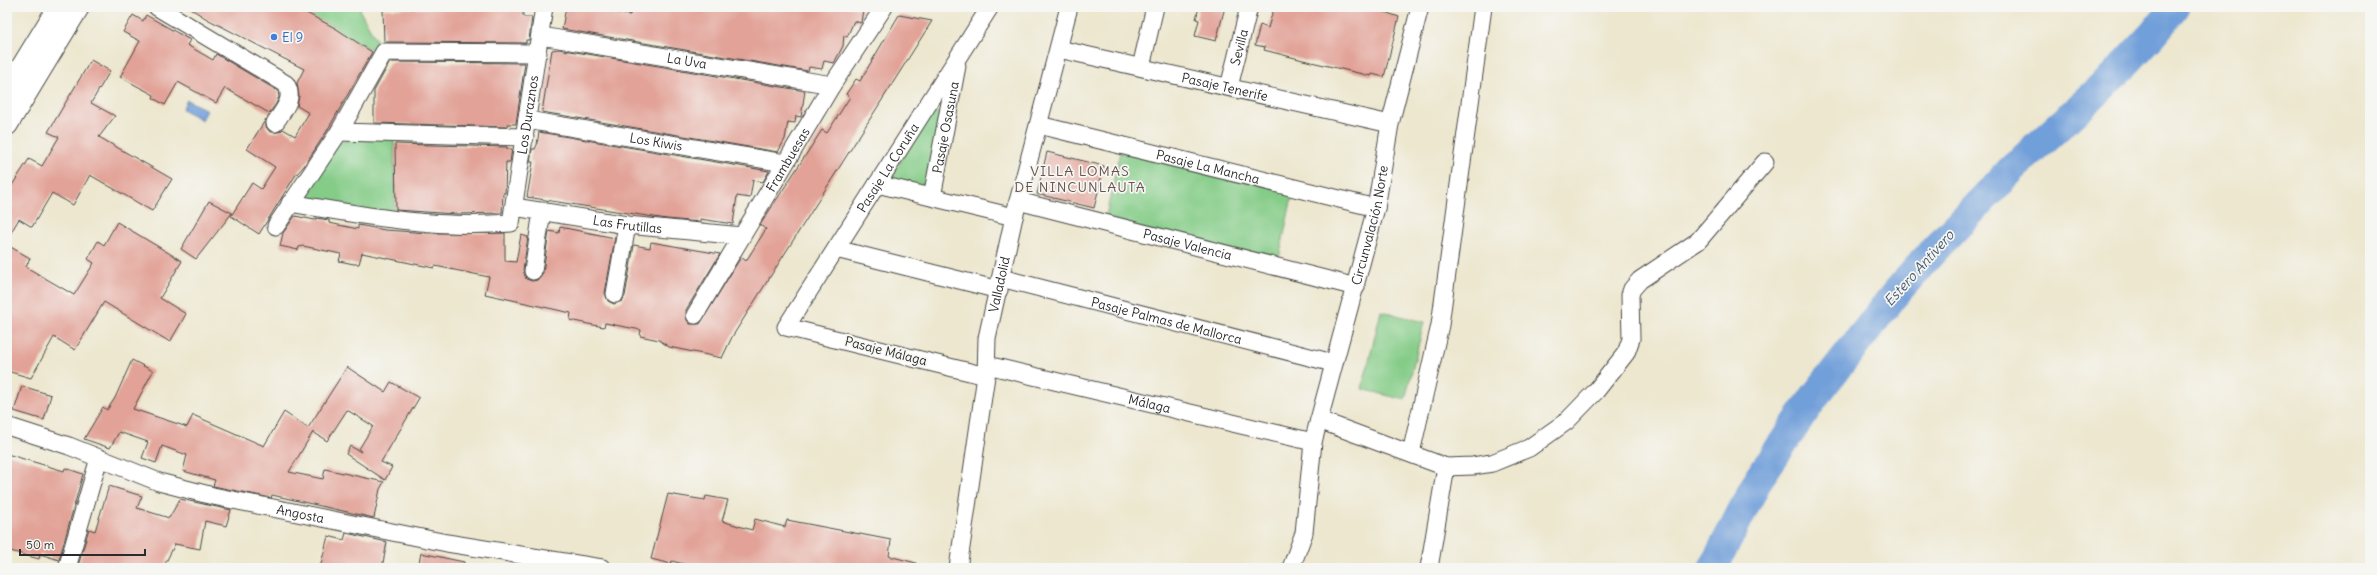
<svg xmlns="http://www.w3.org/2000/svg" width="2377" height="575" font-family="Delius,sans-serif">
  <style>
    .green { fill: #84cc87; stroke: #587c59 }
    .water { fill: #719fd9; stroke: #4e6582 }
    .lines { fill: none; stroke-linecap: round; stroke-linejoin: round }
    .river { stroke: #719fd9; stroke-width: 30 }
    .building { fill: #e2a297 }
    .street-casing { stroke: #484744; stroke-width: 19 }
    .secondary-casing { stroke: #484744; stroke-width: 24 }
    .street { stroke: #fff; stroke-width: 17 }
    .secondary { stroke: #fff; stroke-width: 22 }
    .shop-dot { fill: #3f7fe0; stroke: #f6f6f2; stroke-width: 1.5 }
    .labels { text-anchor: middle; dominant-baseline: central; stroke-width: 3.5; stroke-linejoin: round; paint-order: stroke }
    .shop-label { font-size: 13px; fill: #366cbe; stroke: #f6f6f2; text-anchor: start }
    .street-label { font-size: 13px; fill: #2b2b2b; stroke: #f6f6f2 }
    .neighbourhood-label { font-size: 14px; letter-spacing: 1px; fill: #6b5551; stroke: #f6f6f2 }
    .water-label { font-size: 14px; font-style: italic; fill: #475971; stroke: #f6f6f2 }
  </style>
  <rect width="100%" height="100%" fill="#f6f6f2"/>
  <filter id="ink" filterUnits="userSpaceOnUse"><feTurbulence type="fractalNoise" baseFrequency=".025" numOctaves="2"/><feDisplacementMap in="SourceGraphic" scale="8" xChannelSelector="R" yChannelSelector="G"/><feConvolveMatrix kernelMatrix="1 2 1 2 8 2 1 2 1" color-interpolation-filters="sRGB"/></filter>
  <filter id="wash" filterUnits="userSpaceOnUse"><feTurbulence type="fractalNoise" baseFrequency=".012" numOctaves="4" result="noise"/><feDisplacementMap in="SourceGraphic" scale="16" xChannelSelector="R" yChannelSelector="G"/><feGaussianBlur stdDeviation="0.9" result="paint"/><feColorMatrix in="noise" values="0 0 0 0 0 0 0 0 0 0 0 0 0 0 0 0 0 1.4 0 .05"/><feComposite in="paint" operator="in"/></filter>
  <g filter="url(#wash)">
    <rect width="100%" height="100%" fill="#ede7cf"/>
    <g class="green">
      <polygon points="295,7 361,7 360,11 379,45 375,52"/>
      <polygon points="934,111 941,114 926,183 921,186 894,180 892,175 931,113"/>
      <polygon points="394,137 395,219 302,199 338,141"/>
      <polygon points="1120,152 1293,192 1278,263 1105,220"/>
      <polygon points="1381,311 1424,322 1405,400 1362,389"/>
    </g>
    <polygon class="water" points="187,100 207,110 202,120 182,109"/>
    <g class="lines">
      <polyline class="river" points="1713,568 1759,478 1815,396 1894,295 1932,252 2012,169 2113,77 2153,34 2175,7"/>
    </g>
    <g id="blocks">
      <g class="building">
        <polygon points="188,7 295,7 335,28 372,52 327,131 304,166 295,176 259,234 231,216 252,183 261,189 275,167 247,149 266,119 266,127 270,132 279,132 283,129 295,136 309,113 297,106 299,96 297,83 304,69 207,19"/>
        <polygon points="523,7 523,17 532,17 529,40 526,40 526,43 384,42 383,9"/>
        <polygon points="566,7 597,7 597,9 630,15 631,7 852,7 863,9 861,23 854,21 847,37 844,35 843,46 834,63 824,61 822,69 809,67 808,71 562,29"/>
        <polygon points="1199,7 1225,7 1216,41 1195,36 1199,20 1196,19"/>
        <polygon points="1274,7 1370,7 1399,17 1384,77 1372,74 1371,76 1303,60 1264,50 1265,47 1255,45 1260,25 1268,28"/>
        <polygon points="133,15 143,21 146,15 190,40 187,45 213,60 216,54 278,91 279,97 276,104 269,113 225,88 216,103 178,82 165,105 153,98 154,95 120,77 140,41 123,32"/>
        <polygon points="899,15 932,21 732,337 722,358 669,347 659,340 640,336 641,330 605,323 604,327 588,324 570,320 571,313 485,294 489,277 435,266 434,268 362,253 359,264 354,264 339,261 341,254 303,246 299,247 298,250 280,246 283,233 295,216 315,220 316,218 329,220 329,223 358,229 358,225 385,230 427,233 505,233 505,261 516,262 521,235 528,237 523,270 526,279 532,281 537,280 543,273 549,231 559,233 560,227 615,238 605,293 608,301 614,304 622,301 625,296 634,245 650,248 651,242 720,254 686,310 687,320 690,324 700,324 741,257 746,261 766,229 760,225 822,130 827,133 850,97 846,94 856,79 860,81"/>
        <polygon points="558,49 805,91 801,117 796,116 795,123 788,122 785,139 778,152 542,112 552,50"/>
        <polygon points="91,60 110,71 91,103 115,116 99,137 172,179 152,211 90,175 73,205 52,193 32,227 19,219 7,239 7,193 29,159 42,166 59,137 48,132"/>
        <polygon points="390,62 525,63 516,124 507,124 507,127 374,123 374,91"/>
        <polygon points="539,132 769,171 763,182 753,180 750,198 737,196 733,224 700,219 700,222 667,219 564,203 527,197 533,162 530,162 532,149 535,149 537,145"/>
        <polygon points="395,144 507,147 507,149 512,149 510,162 506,162 505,193 503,193 502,213 456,214 396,210"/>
        <polygon points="1047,152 1104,166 1094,208 1037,194"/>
        <polygon points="209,201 232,213 196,259 181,249"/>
        <polygon points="117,222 182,261 160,298 186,314 170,342 104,302 75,350 54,337 31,378 7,371 7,245 30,258 26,267 74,295 94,263 88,259 98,241 104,245"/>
        <polygon points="132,360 153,371 133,409 187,427 193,415 264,446 284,412 308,428 347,367 385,392 391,382 419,398 381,462 392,467 385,480 346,454 350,446 361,452 359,449 373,426 347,410 327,441 313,432 289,472 323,479 325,469 384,482 380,489 374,518 272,495 271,498 213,486 215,480 183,471 187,455 162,446 156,463 142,458 148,442 119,432 110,448 84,439 103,407 107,410 115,398"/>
        <polygon points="22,386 51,395 44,420 14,411"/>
        <polygon points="7,454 64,471 65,468 83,474 59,560 40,554 39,559 7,550"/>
        <polygon points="109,486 142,496 137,508 169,518 180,499 231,510 226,526 205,521 200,549 175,544 163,568 86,568 78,566 89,529 95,531"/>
        <polygon points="668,494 705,500 706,496 728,500 722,521 752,530 755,519 785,527 787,520 891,540 889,556 916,563 915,568 786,568 767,564 766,568 698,568 672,561 671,564 651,559"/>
        <polygon points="346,533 387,542 382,568 320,568 328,536 344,540"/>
        <polygon points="421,553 464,562 464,568 418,568"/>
      </g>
    </g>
  </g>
  <g filter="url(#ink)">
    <use href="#blocks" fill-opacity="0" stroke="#484744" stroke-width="1"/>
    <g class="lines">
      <g class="street-casing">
        <g id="street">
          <path d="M 157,7 L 286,84 C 295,99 283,110 275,123"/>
          <path id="s1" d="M 541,36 L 832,85"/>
          <path id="s2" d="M 1059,49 L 1390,124"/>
          <polyline points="1141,67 1155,7"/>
          <path id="s3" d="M 1229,87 L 1249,7"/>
          <path id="s4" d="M 527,120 L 785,163"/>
          <path id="s5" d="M 1039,125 L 1376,208"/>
          <polyline points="339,132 525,137"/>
          <polyline points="877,184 1014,217"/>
          <path id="s6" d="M 932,197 L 957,66"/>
          <path id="s7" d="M 1018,201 L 1356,287"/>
          <path id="s8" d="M 290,203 C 364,216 436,229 511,223 L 544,7"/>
          <path id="s9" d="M 514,207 L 627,225 L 742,236"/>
          <polyline points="276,226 339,132 384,52 538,53"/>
          <polyline points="836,249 999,290"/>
          <polyline points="533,271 542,211"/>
          <path id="s10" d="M 1001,278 L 1333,363"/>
          <polyline points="615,294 627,225"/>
          <path id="s11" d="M 695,315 L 832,85 L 884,7"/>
          <path id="s12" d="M 987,365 L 1313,442"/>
          <path id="s13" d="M 986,376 L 786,327 L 990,7"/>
          <polyline points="1319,420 1446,467 1473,466 1492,463 1529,448 1567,421 1596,391 1626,353 1631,339 1630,295 1632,289 1640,280 1698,241 1765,162"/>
          <path id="s14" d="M 7,426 L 69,446 L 159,482 L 213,496 L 447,543 L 602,568"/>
          <polyline points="1411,453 1440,325 1483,7"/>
          <polyline points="67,568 99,458"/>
          <path id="s15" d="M 958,568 L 986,376 L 987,338 L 1014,217 L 1069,7"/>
          <path id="s16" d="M 1291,568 L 1304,533 L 1313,442 L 1376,208 L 1390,124 L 1420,7"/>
          <polyline points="1429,568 1446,467"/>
        </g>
      </g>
      <g class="secondary-casing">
        <g id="secondary">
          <polyline points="7,92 59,7"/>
          <polyline points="7,124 78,7"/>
        </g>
      </g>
      <use href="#street" class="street"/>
      <use href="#secondary" class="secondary"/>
    </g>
  </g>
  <circle class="shop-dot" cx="274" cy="37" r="4"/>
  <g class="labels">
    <g class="shop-label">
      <text x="282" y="37">El 9</text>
    </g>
    <g class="street-label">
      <text stroke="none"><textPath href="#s3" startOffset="41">Sevilla</textPath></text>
      <text stroke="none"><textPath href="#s1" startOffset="148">La Uva</textPath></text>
      <text stroke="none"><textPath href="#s2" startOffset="170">Pasaje Tenerife</textPath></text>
      <text stroke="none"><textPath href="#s8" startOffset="332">Los Duraznos</textPath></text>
      <text stroke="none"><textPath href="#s6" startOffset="71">Pasaje Osasuna</textPath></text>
      <text stroke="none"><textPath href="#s4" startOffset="131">Los Kiwis</textPath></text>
      <text stroke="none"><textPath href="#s11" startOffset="181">Frambuesas</textPath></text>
      <text stroke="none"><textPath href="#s13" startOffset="395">Pasaje La Coruña</textPath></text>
      <text stroke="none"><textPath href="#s5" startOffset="174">Pasaje La Mancha</textPath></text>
      <text stroke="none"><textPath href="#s9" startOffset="115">Las Frutillas</textPath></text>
      <text stroke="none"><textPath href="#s16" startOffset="353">Circunvalación Norte</textPath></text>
      <text stroke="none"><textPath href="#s7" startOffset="175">Pasaje Valencia</textPath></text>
      <text stroke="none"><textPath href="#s15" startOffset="287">Valladolid</textPath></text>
      <text stroke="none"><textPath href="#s10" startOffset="171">Pasaje Palmas de Mallorca</textPath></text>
      <text transform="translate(886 351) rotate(14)">Pasaje Málaga</text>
      <text stroke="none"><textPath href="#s12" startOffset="167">Málaga</textPath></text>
      <text stroke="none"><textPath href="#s14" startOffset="307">Angosta</textPath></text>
    </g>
    <g class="neighbourhood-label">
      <text x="1080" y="171">VILLA LOMAS<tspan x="1080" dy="16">DE NINCUNLAUTA</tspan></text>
    </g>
    <g class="water-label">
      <text transform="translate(1919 268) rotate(-48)">Estero Antivero</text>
    </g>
  </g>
  <rect width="2377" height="575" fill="none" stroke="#f6f6f2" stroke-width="24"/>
  <path d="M20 549v6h125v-6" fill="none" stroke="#2b2b2b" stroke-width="2"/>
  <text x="26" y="549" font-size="12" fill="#2b2b2b" stroke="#f6f6f2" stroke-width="3" paint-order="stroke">50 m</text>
</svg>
